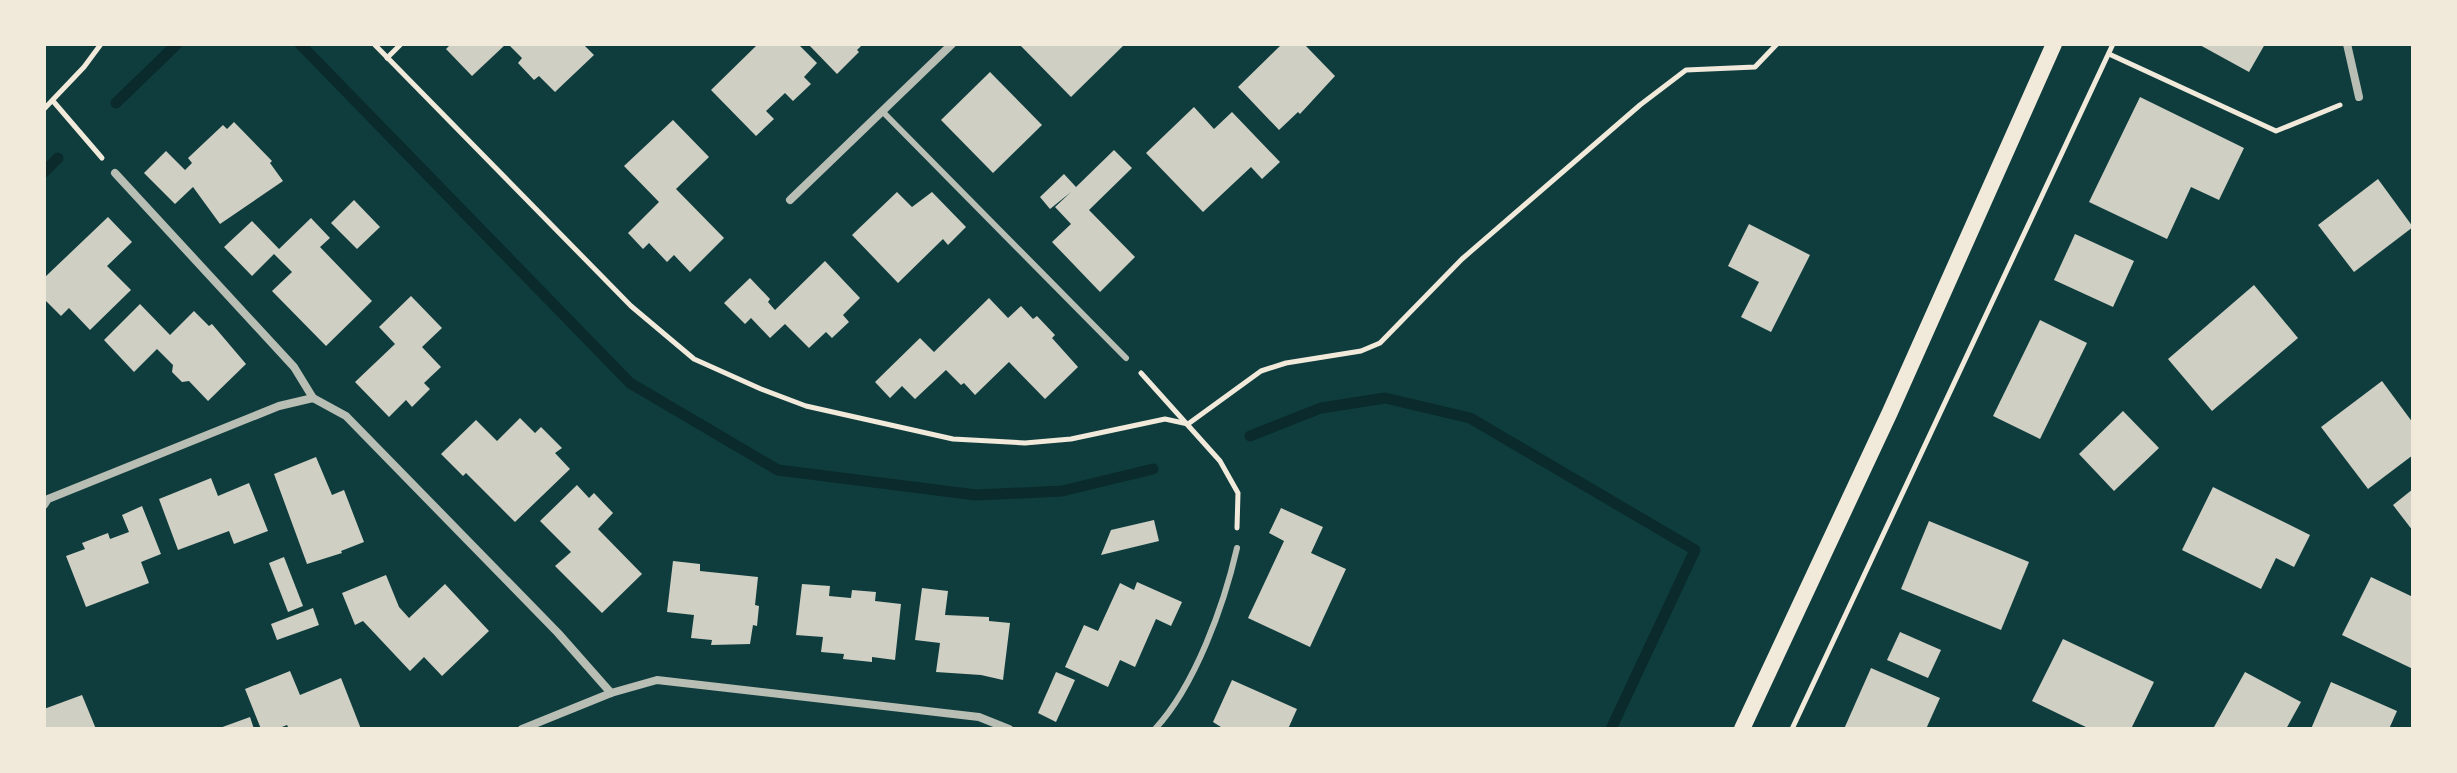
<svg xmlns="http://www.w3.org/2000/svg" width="2457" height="773" font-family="'Alegreya Sans',sans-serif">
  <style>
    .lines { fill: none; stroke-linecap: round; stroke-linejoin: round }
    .stream { stroke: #0a2a2b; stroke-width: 11 }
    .building { fill: #cfcfc3 }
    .path { stroke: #f1e9da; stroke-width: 5 }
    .service { stroke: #b8beb3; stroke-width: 6 }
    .minor { stroke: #b8beb3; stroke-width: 8 }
    .secondary { stroke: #f1e9da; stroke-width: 16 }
  </style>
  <rect width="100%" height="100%" fill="#0f3d3e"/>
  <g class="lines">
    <g class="stream">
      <polyline points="300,44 630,383 778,470 976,495 1062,491 1153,469"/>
      <polyline points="116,103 177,44"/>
      <polyline points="44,172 58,158"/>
      <polyline points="1250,436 1321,408 1385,398 1470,418 1695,550 1611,729"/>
    </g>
  </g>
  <g class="building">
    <polygon points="451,44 506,44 472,76 446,49"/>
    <polygon points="508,44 583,44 594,55 555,92 539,76 534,80 518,63 522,58"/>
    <polygon points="754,44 798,44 817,63 804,77 811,84 793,101 785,93 766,111 774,119 756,136 711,90 756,46"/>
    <polygon points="808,44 863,44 857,50 859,52 837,74"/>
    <polygon points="1019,44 1125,44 1071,97"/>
    <polygon points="1278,44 1304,44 1335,76 1300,114 1298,112 1279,130 1238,87 1280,46"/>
    <polygon points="2198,44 2265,44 2249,72"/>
    <polygon points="990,72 1042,125 993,173 941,120"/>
    <polygon points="2140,97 2244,148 2219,200 2191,187 2167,239 2089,202"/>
    <polygon points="1194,107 1214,129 1232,112 1280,162 1262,179 1251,167 1203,212 1146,153"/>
    <polygon points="673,120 709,157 676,189 724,238 690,272 674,255 667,262 649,243 643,249 628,233 659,202 624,166"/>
    <polygon points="234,122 272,161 270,163 283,181 220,224 193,187 175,204 144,173 166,151 185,170 192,163 188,158 223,125 227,129"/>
    <polygon points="1114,150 1132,168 1089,210 1135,257 1100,292 1052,242 1071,224 1055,207 1071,192 1050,209 1040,197 1064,174 1076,187"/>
    <polygon points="2378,179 2413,227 2354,272 2318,225"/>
    <polygon points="897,192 912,207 932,192 966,227 948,245 943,239 898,283 852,235"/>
    <polygon points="354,200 380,227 357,249 331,223"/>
    <polygon points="108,217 132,242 107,266 131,290 90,330 69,308 61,316 44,299 44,278"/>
    <polygon points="311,218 330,238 320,247 372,301 326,346 272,291 292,272 274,254 252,276 224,247 252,221 279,249"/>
    <polygon points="1749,224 1810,255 1771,332 1741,317 1759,282 1728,266"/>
    <polygon points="2075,234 2134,261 2113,307 2054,280"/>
    <polygon points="825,261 860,298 843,315 849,322 832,338 826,332 809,348 785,324 770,338 751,318 745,324 724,303 750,278 770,299 768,302 775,310"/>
    <polygon points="2254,285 2298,338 2212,411 2168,359"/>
    <polygon points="411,296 442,328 422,347 441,367 424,383 430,389 412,407 406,400 389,417 355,382 395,344 379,327"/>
    <polygon points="989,298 1008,318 1021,306 1033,319 1037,316 1055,335 1052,338 1078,367 1045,399 1009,362 975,395 964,383 961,385 946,370 915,399 902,386 890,398 875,382 920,338 934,352"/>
    <polygon points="140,304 170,335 194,311 209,326 212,324 246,364 208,401 189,381 182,382 172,372 173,365 157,349 134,372 104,340"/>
    <polygon points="2040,320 2087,343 2040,439 1993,416"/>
    <polygon points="2382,381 2413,423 2413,455 2368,489 2321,427"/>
    <polygon points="2123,411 2159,448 2114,491 2079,454"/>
    <polygon points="520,418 535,433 541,427 562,448 555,453 570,469 515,522 466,473 463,476 441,454 476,420 497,441"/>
    <polygon points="316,457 332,495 344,490 364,542 341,551 342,553 307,564 274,474"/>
    <polygon points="211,478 218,496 249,483 268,531 234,544 229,531 178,550 159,499"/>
    <polygon points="577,485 589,498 594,493 613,513 598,529 642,574 602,613 555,566 571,552 540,521"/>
    <polygon points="2213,487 2310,535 2294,567 2276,558 2261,589 2182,550"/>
    <polygon points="2413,489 2413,531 2393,505"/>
    <polygon points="142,506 161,554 141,562 149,583 86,607 66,556 85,549 82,543 108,533 110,539 129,532 122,515"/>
    <polygon points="1281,508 1323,527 1311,553 1346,569 1310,647 1248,618 1284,541 1269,533"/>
    <polygon points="1154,520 1159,541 1101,555 1111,530"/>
    <polygon points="1929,521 2029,562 2001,630 1901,589"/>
    <polygon points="284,557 303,606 288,612 269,563"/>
    <polygon points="673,561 700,564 700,571 758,577 755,605 759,606 757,626 753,625 750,644 711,645 712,640 691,638 694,615 667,612"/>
    <polygon points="386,575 399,607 409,618 445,584 489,631 442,676 424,657 410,671 363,621 355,625 342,593"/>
    <polygon points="2371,577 2413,597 2413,669 2342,635"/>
    <polygon points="1137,582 1182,602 1171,626 1156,619 1135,667 1120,660 1108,687 1065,667 1084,625 1098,631 1120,583 1134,590"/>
    <polygon points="802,584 830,586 829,596 851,598 852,590 876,592 875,601 901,604 895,660 872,657 872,662 843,659 844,654 821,652 823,637 796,635"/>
    <polygon points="922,588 948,591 945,615 989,617 989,621 1010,623 1003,680 981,675 936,672 940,643 915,640"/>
    <polygon points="313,608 319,625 277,640 271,624"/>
    <polygon points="1900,632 1941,650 1928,678 1887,660"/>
    <polygon points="2063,639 2154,682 2131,729 2090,729 2032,701"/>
    <polygon points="1871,668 1940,698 1926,729 1844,729"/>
    <polygon points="290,671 300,695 341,678 361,729 289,729 287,725 277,729 261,729 245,689"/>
    <polygon points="1056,672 1075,680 1056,722 1038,713"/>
    <polygon points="2245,672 2301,702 2286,729 2214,727"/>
    <polygon points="1232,680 1297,709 1288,729 1224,729 1213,722"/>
    <polygon points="2331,682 2397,711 2389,729 2311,729"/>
    <polygon points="82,695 96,729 44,729 44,709"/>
    <polygon points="250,717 254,729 217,729"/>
  </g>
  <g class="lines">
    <g class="path">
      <polyline points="374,44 631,306 694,359 761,389 806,406 953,439 1025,443 1071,439 1165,419 1188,424 1261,371 1286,363 1361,351 1380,343 1462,259 1640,105 1686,70 1755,67 1777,44"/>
      <polyline points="2109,54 2276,131 2340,105"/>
      <polyline points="387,58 401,44"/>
      <polyline points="53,101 102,158"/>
      <polyline points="44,109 84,67 101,44"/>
      <polyline points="1141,373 1220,461 1238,493 1237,528"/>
      <polyline points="1792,729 2113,44"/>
    </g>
    <g class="service">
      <polyline points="882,111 1126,358"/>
      <path d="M 1155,729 C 1195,686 1224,605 1237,548"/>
    </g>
    <g class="minor">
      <polyline points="2347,44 2359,97"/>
      <polyline points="115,173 294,367 313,398"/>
      <polyline points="790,200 952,44"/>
      <polyline points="44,505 48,499 279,406 313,398 346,416 558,633 611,693"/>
      <polyline points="522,729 611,693 657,680 979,717 1009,729"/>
    </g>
    <polyline class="secondary" points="1742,729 1890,412 2054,44"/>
  </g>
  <rect width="2457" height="773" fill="none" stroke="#f1e9da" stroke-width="92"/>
</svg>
